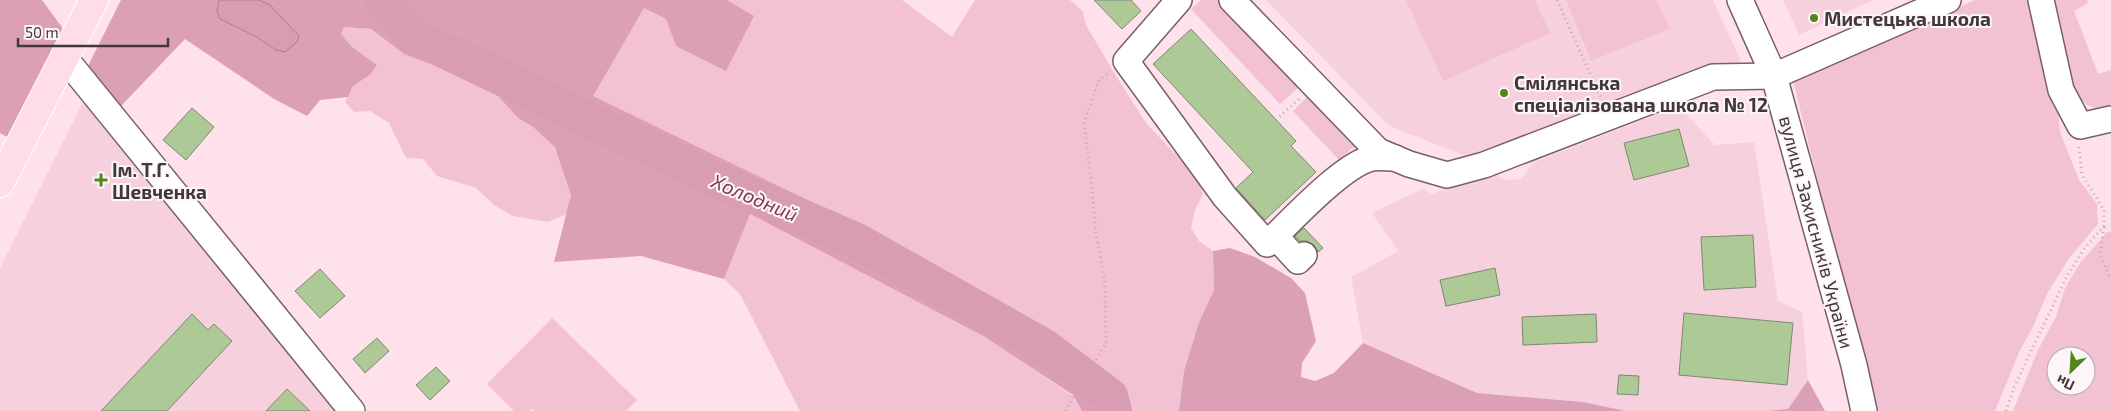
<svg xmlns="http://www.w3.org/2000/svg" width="2111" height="411" font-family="'Exo 2',sans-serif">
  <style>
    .built { fill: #f6d1dd }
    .green { fill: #f2c2d3; fill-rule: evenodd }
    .forest { fill: #dca0b6 }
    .water { fill: #d99db3; stroke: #ac7e8f }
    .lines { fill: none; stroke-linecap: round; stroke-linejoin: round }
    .river { stroke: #d99db3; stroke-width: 36 }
    .building { fill: #acc996; stroke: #7d8974 }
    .minor-casing { stroke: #796068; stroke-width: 28 }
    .major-casing { stroke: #fff; stroke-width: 30 }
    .path { stroke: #c0a9b0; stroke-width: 3; stroke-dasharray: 1 4; stroke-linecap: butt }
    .minor { stroke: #fff; stroke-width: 25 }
    .major { stroke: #fedce8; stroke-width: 28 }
    .poi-dot { fill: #538519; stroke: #fcf6f8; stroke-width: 2 }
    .labels { text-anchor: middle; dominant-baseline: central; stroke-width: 4; stroke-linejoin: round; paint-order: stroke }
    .poi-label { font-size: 19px; font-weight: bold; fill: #42373a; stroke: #fcf6f8; text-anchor: start }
    .street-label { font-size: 19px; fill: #42373a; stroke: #fcf6f8 }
    .water-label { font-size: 20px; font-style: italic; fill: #833a59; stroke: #fcf6f8 }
  </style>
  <rect width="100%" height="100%" fill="#ffe1eb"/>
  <g class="built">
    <polygon points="1266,0 1713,0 1741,61 1471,158 1389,126"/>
    <polygon points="1783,0 1873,0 1799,35"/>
    <polygon points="88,92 342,411 0,411 0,268"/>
    <polygon points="1679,106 1715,145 1754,142 1778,301 1802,312 1808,380 1788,409 1765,411 1626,411 1583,402 1477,393 1363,343 1351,277 1398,251 1372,213 1422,189 1432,194 1490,172 1505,180 1522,179 1532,163"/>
  </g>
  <g class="green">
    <polygon points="727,0 902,0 952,37 975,0 1070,0 1083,11 1086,25 1113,71 1146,123 1198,178 1203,194 1195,210 1191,228 1199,241 1213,251 1214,290 1199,322 1184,371 1179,411 1114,411 1090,382 1045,347 857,241 832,230 840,217 592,96 644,8 666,19 676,46"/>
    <polygon points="1201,0 1219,0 1300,86 1280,104 1191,9"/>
    <polygon points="1406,0 1535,0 1550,33 1443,81"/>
    <polygon points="1566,0 1657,0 1670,29 1591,61"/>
    <polygon points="1975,0 2030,0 2056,92 2060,132 2079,180 2097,204 2098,224 2070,257 2048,292 2032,329 2020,350 1995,411 1874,411 1793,80"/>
    <polygon points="2050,0 2087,0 2088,3 2074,11 2098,74 2111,70 2111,108 2101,110 2087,105 2071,90"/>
    <polygon points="344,27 371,29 404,54 427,63 440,63 468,74 498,96 518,118 533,127 556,147 571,195 567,214 548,222 513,216 494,205 476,188 437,176 423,159 406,158 389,123 370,111 354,112 345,102 353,86 370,75 377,65 351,46 341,34"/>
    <polygon points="1311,93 1358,143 1339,160 1293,111"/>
    <polygon points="750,214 983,336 1073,396 1082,411 800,411 740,294 724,279"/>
    <path d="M 2108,231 L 2111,233 L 2111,411 L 2013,411 L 2038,350 L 2056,317 L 2065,288 L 2080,263 ZM 2056,356 L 2086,356 L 2086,386 L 2056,386 Z"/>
    <polygon points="552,318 637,400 626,411 534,411 532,409 529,411 514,411 487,384"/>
  </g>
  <g class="forest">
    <polygon points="0,0 42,0 72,41 20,144 0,133"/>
    <polygon points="121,0 727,0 754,16 726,71 676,46 666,19 644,8 593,96 840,216 832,230 857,241 1045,347 1110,396 1114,411 1082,411 1073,395 983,336 750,214 724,279 641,256 554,262 571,195 555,147 533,127 518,118 498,96 468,74 440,63 427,63 404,54 371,29 344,27 341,34 351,46 377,65 370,75 353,86 348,97 320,100 307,116 274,99 185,39 121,106 88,66"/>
    <polygon points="1230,248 1255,257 1291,278 1305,293 1316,341 1302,363 1301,377 1315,381 1334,373 1363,343 1477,393 1583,402 1626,411 1179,411 1184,371 1199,322 1214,290 1213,251"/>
    <polygon points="1808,380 1825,411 1765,411 1788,409"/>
  </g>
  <polygon class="water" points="219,0 259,0 270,5 299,36 297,42 285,52 276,50 255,36 220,19 217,11"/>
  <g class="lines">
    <polyline class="river" points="383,0 410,34 701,173 857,241 1045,347 1110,396 1114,411"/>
  </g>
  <g class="building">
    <polygon points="1094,0 1131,0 1141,11 1122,29"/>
    <polygon points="1191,29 1296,141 1291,146 1316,172 1265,220 1236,188 1253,172 1153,64"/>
    <polygon points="192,108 214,127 186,160 163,140"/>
    <polygon points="1679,129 1689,166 1634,180 1624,143"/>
    <polygon points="1304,228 1323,248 1318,252 1314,245 1307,241 1300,241 1295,236"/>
    <polygon points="1753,235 1756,287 1704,290 1701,237"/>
    <polygon points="1495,268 1500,295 1446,306 1440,280"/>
    <polygon points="320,269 345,296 320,318 295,291"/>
    <polygon points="1684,313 1793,323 1787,385 1679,375"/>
    <polygon points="192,314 208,330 214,324 232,341 167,411 101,411"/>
    <polygon points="1596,314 1597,342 1523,345 1522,317"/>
    <polygon points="377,338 389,351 365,373 353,359"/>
    <polygon points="436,367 450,381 430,400 416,385"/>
    <polygon points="1619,375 1639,376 1638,395 1617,394"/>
    <polygon points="287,389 310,411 266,411"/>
  </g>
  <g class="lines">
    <g class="minor-casing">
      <g id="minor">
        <path d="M 1179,0 L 1126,61 L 1225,197 L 1267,244 C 1290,222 1343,164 1372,158 C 1379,157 1387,158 1395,158"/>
        <polyline points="1232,0 1378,151 1409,164 1447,175 1484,165 1713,77 1774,76 1948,0"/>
        <polyline points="1740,0 1774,76 1854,365 1864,411"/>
        <polyline points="2041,0 2061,90 2080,126 2111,119"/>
        <polyline points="64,57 352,411"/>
        <polyline points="1275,236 1298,261 1304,255"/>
      </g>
    </g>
    <g class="major-casing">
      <polyline id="major" points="0,183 94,0"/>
    </g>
    <g class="path">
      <polyline points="1557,0 1601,98"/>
      <polyline points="1276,120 1299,99"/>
      <polyline points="2104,227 2100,255 2111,279"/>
      <polyline points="1066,411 1082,378 1095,362 1106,343 1105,283 1096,234 1091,179 1084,123 1099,80 1109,73"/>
      <polyline points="2006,411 2015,385 2067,276 2084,249 2104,226 2104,210 2082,175 2079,147"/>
    </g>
    <use href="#minor" class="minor"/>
    <use href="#major" class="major"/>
  </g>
  <g class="poi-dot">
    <circle cx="1814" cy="18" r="5"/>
    <circle cx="1504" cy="93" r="5"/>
    <path d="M98.5 172.5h5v5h5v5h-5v5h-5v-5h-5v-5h5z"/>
  </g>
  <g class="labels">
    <g class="poi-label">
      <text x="1824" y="18">Мистецька школа</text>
      <text x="1514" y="82">Смілянська<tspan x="1514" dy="22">спеціалізована школа № 12</tspan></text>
      <text x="112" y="169">Ім. Т.Г.<tspan x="112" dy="22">Шевченка</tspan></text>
    </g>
    <g class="street-label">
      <text transform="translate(1817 232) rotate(75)">вулиця Захисників України</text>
    </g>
    <g class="water-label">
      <text transform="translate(755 197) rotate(23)">Холодний</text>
    </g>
  </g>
  <g transform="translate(2071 371) rotate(205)"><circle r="24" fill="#fcf6f8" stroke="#b2aaac"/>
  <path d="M0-4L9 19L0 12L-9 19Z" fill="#538519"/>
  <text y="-8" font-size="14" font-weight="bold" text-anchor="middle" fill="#42373a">Пн</text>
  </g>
  <path d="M18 38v8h150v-8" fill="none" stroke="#42373a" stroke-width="2.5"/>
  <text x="25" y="38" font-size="15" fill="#42373a" stroke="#fcf6f8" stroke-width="4" paint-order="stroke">50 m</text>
</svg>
